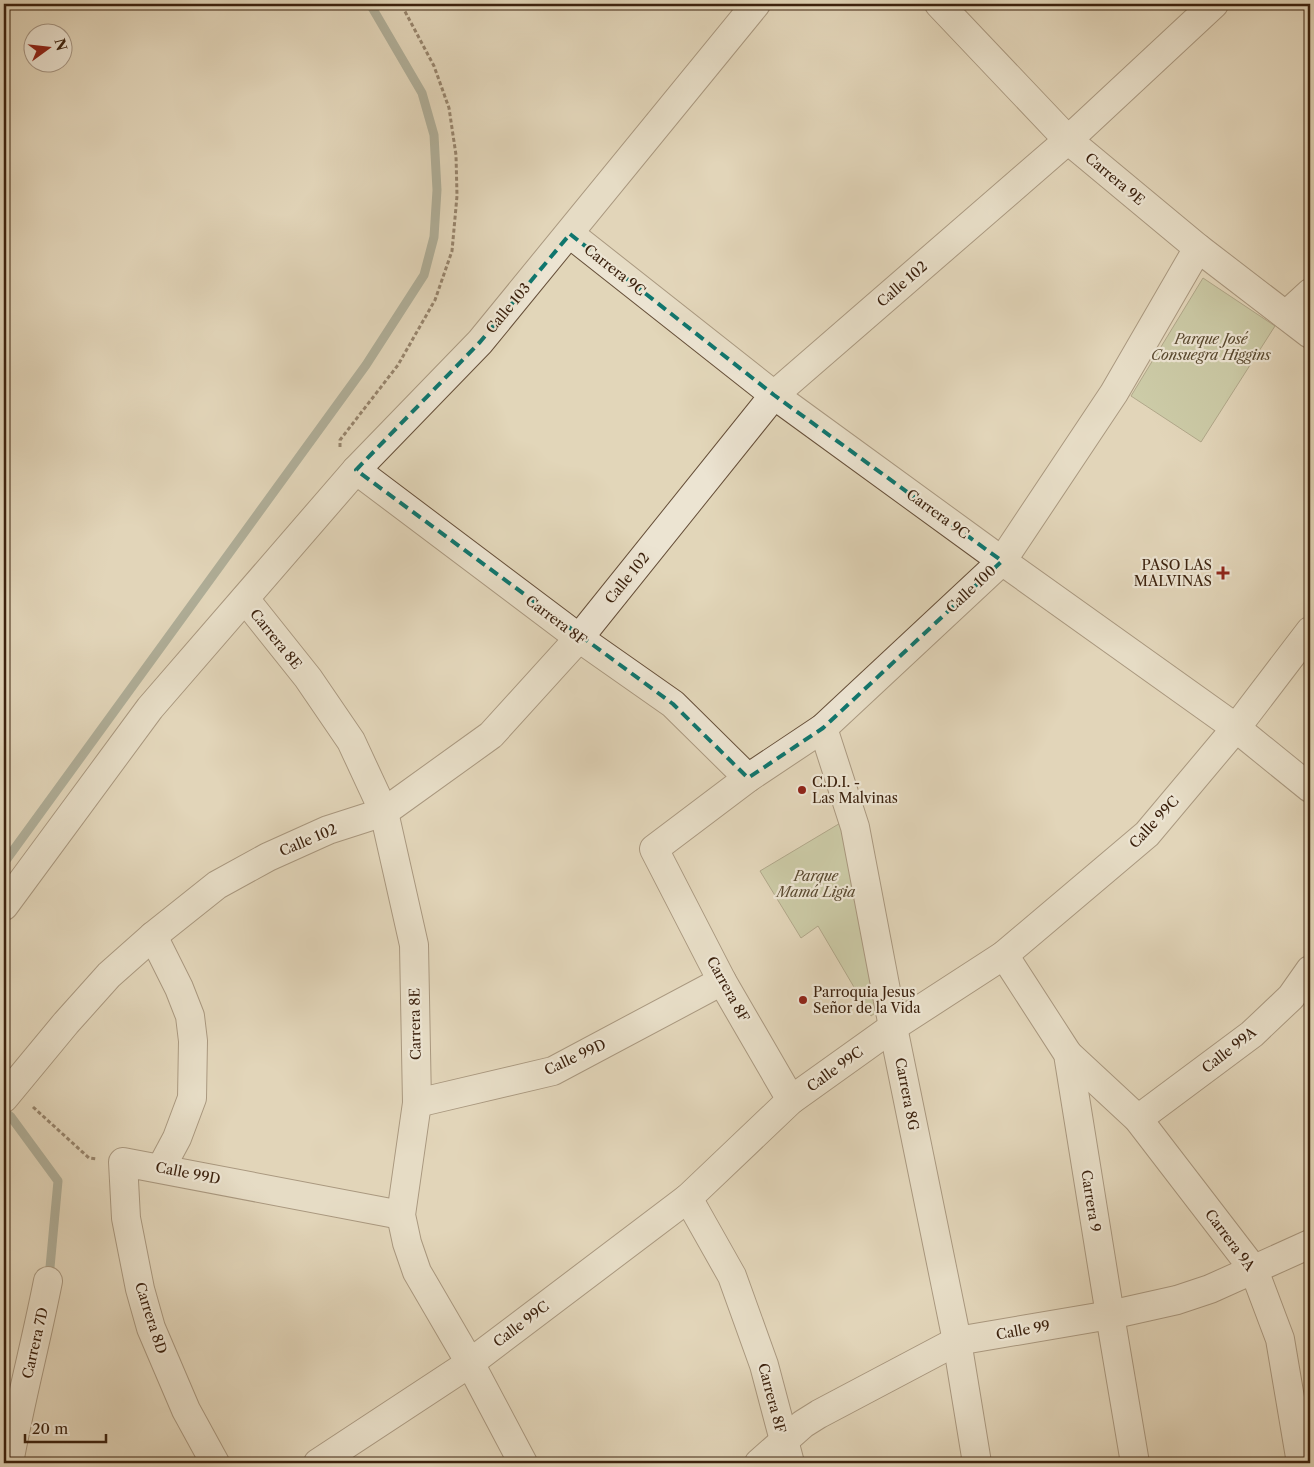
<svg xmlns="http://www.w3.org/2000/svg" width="1314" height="1467" font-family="'Libre Caslon Text',serif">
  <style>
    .green { fill: #b1be91; stroke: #767050 }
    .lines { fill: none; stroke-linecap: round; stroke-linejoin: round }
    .stream { stroke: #717d6d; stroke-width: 9 }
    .minor-casing { stroke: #664f39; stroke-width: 30 }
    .path { stroke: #3c220e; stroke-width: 3; stroke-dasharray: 4 2.5; stroke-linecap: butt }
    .minor { stroke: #ece4d2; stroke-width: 28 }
    .marked { fill: none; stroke: #0f766e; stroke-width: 4; stroke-dasharray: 10 6; stroke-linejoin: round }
    .poi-dot { fill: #8f2418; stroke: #ece4d2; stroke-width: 2 }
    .labels { text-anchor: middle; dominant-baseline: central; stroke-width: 4.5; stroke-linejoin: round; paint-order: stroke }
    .street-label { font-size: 14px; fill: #3c220e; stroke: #ece4d2 }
    .park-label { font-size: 14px; font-style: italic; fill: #59492f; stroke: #ece4d2 }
    .poi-label { font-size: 14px; fill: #3c220e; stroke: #ece4d2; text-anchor: start }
  </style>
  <rect width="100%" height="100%" fill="#e2d6b9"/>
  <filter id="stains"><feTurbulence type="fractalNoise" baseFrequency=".004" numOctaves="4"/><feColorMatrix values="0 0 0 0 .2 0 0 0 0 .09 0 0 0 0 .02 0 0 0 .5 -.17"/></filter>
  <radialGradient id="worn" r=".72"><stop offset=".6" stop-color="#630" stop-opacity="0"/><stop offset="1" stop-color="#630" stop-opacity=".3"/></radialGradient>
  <g class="green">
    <polygon points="1203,278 1275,326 1201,442 1131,396"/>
    <polygon points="842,822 881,1009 871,1016 818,926 801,938 760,871"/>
  </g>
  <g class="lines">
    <g class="stream">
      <polyline points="4,863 366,365 424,275 434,237 437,190 434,135 422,93 370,4"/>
      <polyline points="4,1111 11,1117 58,1181 49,1278"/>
    </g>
    <g class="minor-casing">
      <g id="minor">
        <polyline points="939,4 1068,140 1198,248 1310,334"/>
        <polyline points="570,234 774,395 1002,561 1236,728 1310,788"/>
        <polyline points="1286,315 1310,293"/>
        <polyline points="356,470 579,638 673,704 748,778"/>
        <polyline points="245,599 308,678 351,741 384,812 414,945 417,1103 401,1215 407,1243 417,1272 470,1363 523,1463"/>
        <polyline points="823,728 855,827 893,1027 957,1341 977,1463"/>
        <polyline points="4,906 150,708 356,470 480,342 756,4"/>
        <polyline points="153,936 179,988 190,1016 193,1041 192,1098 177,1138 161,1168"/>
        <polyline points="1004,955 1068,1054 1110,1315 1135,1463"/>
        <polyline points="1068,1054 1138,1119 1254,1270 1280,1339 1301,1463"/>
        <polyline points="4,1098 66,1023 109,975 153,936 217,885 268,857 328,830 384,812 491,735 579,638 774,395 1068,140 1214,4"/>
        <polyline points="791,1100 722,981 654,849 748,778 823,728 1002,561 1114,393 1198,248"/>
        <polyline points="417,1103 553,1071 722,981"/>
        <polyline points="1138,1119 1252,1034 1291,997 1310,970"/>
        <polyline points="688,1198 732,1276 764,1365 790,1463"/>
        <path d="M 9,1463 C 20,1402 36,1342 48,1281"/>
        <polyline points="215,1463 186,1410 151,1328 140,1289 126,1218 123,1162 401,1215"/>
        <polyline points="318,1463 470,1363 688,1198 791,1100 893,1027 1004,955 1147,834 1236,728 1310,631"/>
        <polyline points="759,1463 803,1424 819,1414 957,1341 1110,1315 1177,1300 1210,1289 1310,1244"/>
      </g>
    </g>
    <g class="path">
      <polyline points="340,447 340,440 398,365 435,300 452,251 457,196 456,155 449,108 434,66 401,4"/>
      <polyline points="33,1107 89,1158 97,1159"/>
    </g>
    <use href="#minor" class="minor"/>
  </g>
  <path d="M0 0H1314V1467H0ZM 570,234 L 774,395 L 1002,561 L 823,728 L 748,778 L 673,704 L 356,470 L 480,342 Z" fill="#e2d6b9" fill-opacity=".55" fill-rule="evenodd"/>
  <path class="marked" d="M 570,234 L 774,395 L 1002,561 L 823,728 L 748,778 L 673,704 L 356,470 L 480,342 Z"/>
  <g class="poi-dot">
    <path d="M1220.5 565.5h5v5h5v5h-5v5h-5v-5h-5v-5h5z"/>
    <circle cx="802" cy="790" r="5"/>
    <circle cx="803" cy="1000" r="5"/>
  </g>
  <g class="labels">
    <g class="street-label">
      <text transform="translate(1115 179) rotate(40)">Carrera 9E</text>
      <text transform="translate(615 270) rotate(38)">Carrera 9C</text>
      <text transform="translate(902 284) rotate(-41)">Calle 102</text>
      <text transform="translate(508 308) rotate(-50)">Calle 103</text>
      <text transform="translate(938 514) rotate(36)">Carrera 9C</text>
      <text transform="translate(627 578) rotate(-51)">Calle 102</text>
      <text transform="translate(971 589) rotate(-43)">Calle 100</text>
      <text transform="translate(556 620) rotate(37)">Carrera 8F</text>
      <text transform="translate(276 639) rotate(51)">Carrera 8E</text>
      <text transform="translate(1154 822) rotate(-47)">Calle 99C</text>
      <text transform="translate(308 840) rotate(-23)">Calle 102</text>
      <text transform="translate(728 989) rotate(61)">Carrera 8F</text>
      <text transform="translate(415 1024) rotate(-91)">Carrera 8E</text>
      <text transform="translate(1229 1050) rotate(-38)">Calle 99A</text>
      <text transform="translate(575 1057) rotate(-25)">Calle 99D</text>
      <text transform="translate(835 1069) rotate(-36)">Calle 99C</text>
      <text transform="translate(907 1094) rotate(79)">Carrera 8G</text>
      <text transform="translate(188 1173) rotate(11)">Calle 99D</text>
      <text transform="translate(1091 1201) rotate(81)">Carrera 9</text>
      <text transform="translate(1230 1240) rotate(53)">Carrera 9A</text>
      <text transform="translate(151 1318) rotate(72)">Carrera 8D</text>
      <text transform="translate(521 1324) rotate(-37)">Calle 99C</text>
      <text transform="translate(1023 1330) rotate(-10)">Calle 99</text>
      <text transform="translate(35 1343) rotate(-77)">Carrera 7D</text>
      <text transform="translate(772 1398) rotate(75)">Carrera 8F</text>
    </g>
    <g class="park-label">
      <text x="1211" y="339">Parque José<tspan x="1211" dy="16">Consuegra Higgins</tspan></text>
      <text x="816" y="876">Parque<tspan x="816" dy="16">Mamá Ligia</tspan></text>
    </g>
    <g class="poi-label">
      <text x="1212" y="565" text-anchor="end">PASO LAS<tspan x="1212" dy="16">MALVINAS</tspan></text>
      <text x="812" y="782">C.D.I. -<tspan x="812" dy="16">Las Malvinas</tspan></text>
      <text x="813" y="992">Parroquia Jesus<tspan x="813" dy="16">Señor de la Vida</tspan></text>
    </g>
  </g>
  <rect width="1314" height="1467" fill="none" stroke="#e2d6b9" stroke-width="20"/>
  <rect x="5" y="5" width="1304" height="1457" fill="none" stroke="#3c220e" stroke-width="2.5"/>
  <rect x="10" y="10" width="1294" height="1447" fill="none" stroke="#3c220e"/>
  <g transform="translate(48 48) rotate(75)"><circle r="24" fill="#ece4d2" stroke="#a69684"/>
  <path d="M0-4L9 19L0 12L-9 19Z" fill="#8f2418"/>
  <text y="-8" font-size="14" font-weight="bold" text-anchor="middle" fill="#3c220e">N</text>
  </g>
  <path d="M25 1434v8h81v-8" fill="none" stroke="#3c220e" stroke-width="2.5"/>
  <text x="32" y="1434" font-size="15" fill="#3c220e" stroke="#ece4d2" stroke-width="4" paint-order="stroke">20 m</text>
  <rect width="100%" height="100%" filter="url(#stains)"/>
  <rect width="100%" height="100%" fill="url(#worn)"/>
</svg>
